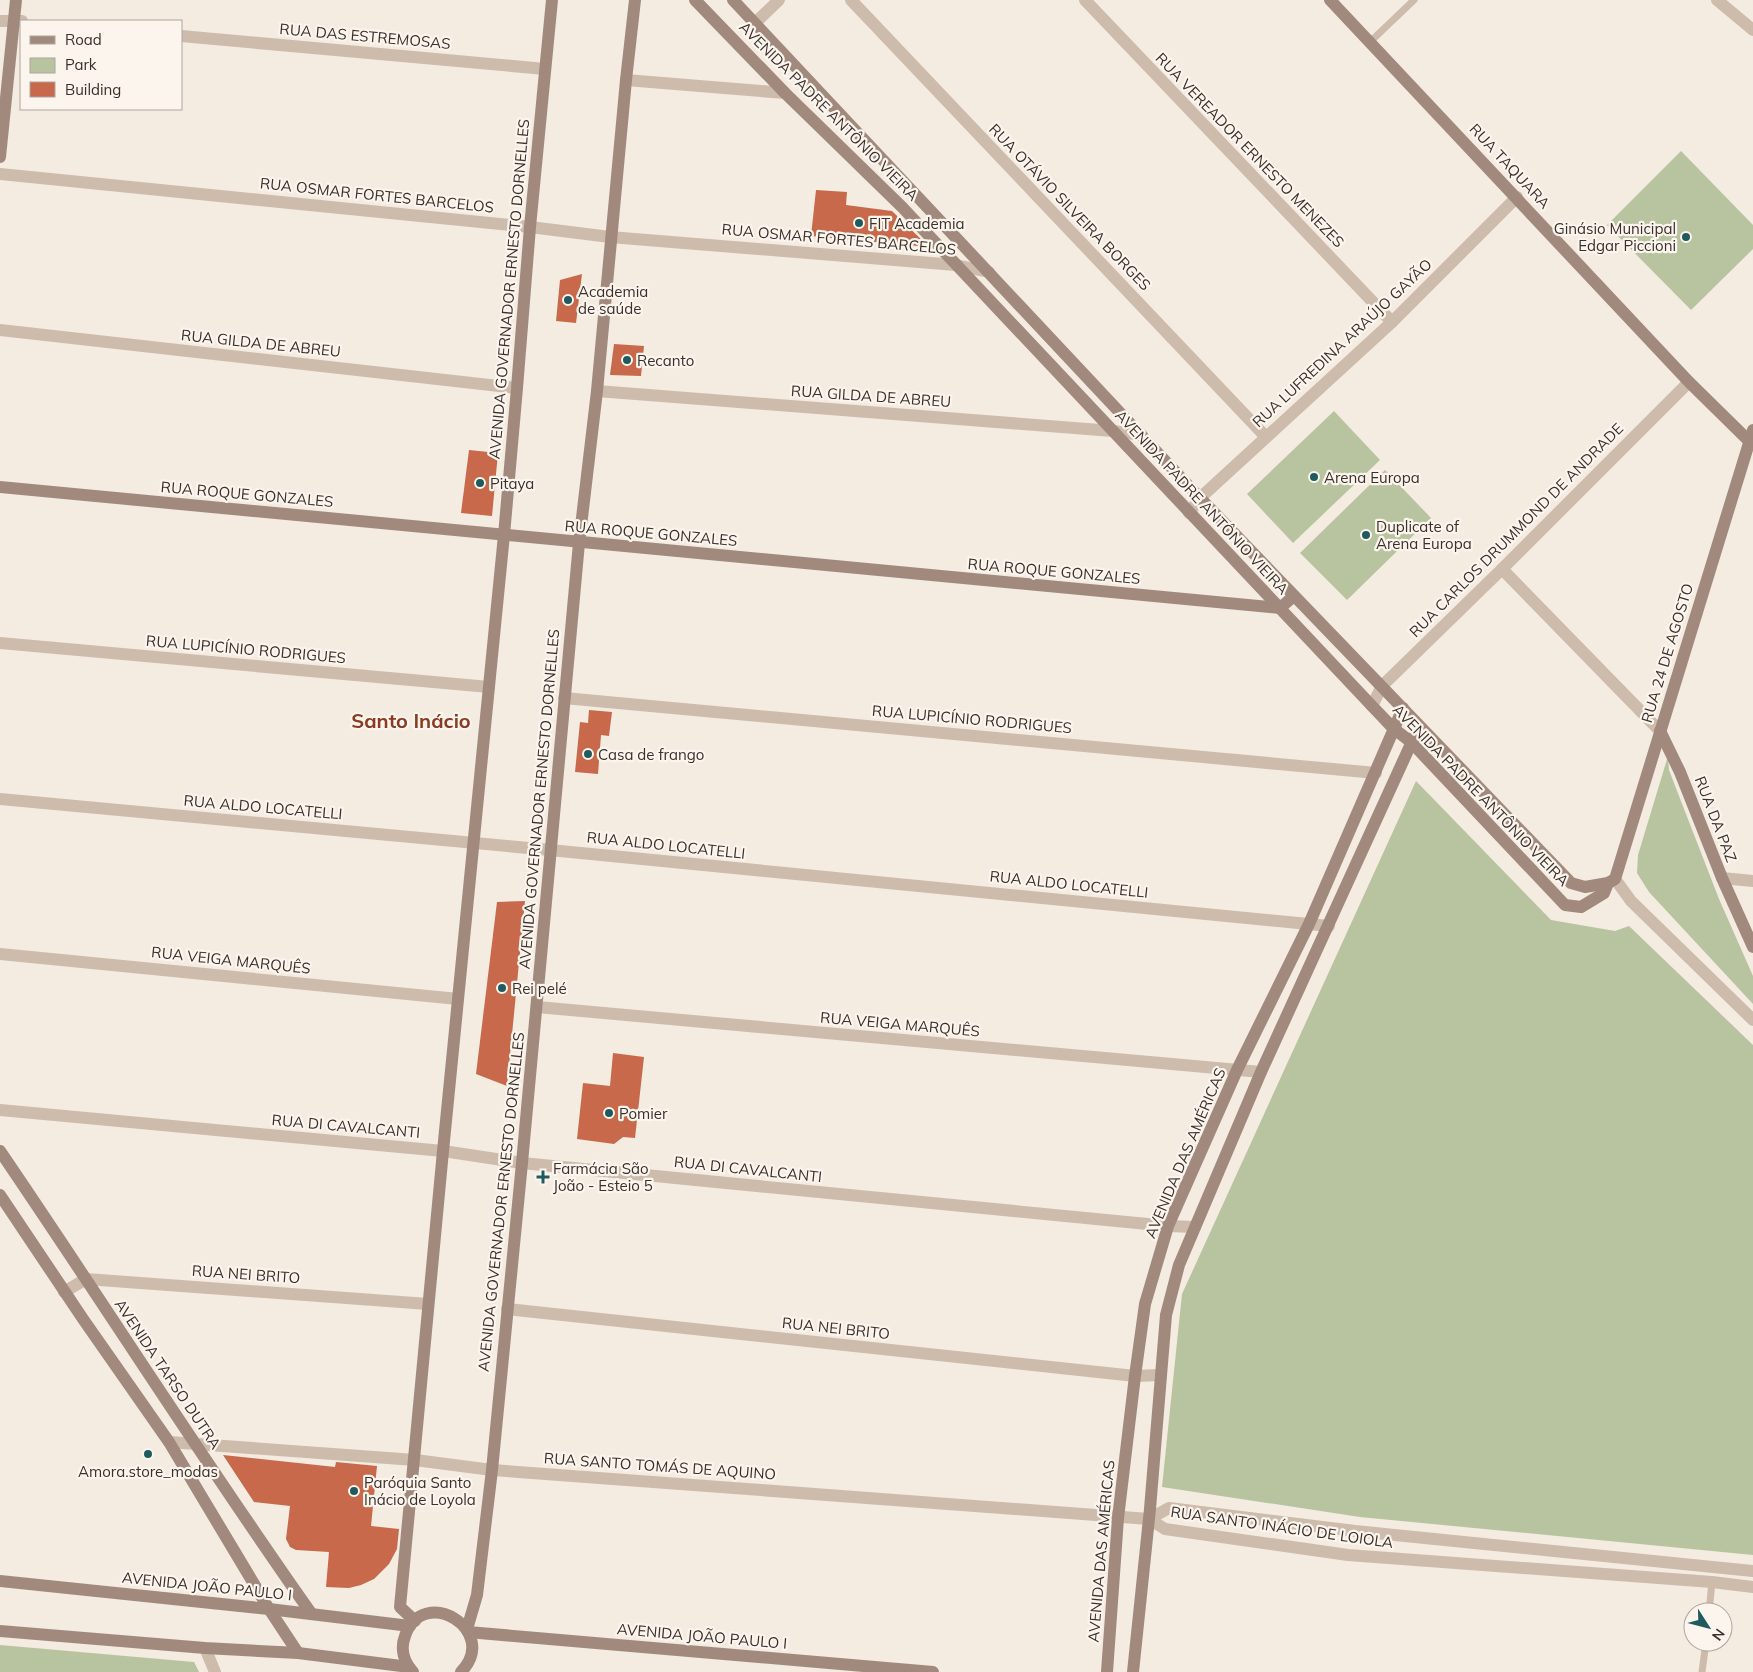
<svg xmlns="http://www.w3.org/2000/svg" width="1753" height="1672" font-family="Mulish,sans-serif">
  <style>
    .green { fill: #b8c4a0 }
    .building { fill: #c8694b }
    .lines { fill: none; stroke-linecap: round; stroke-linejoin: round }
    .lane { stroke: #cdbbac; stroke-width: 7 }
    .street { stroke: #cdbbac; stroke-width: 12 }
    .secondary { stroke: #a18a7d; stroke-width: 12 }
    .poi-dot { fill: #1f5a5e; stroke: #fbf5ee; stroke-width: 2 }
    .labels { text-anchor: middle; dominant-baseline: central; stroke-width: 4.5; stroke-linejoin: round; paint-order: stroke }
    .street-label { font-size: 15px; fill: #3b302b; stroke: #fbf5ee }
    .poi-label { font-size: 15px; fill: #3b302b; stroke: #fbf5ee; text-anchor: start }
    .district-label { font-size: 20px; font-weight: bold; fill: #8c3b22; stroke: #fbf5ee }
  </style>
  <rect width="100%" height="100%" fill="#f4ebe1"/>
  <g class="green">
    <polygon points="1681,151 1753,225 1753,249 1691,310 1607,225"/>
    <polygon points="1334,411 1380,460 1293,543 1247,494"/>
    <polygon points="1385,470 1431,518 1347,600 1300,553"/>
    <polygon points="1668,756 1669,770 1679,796 1719,899 1753,976 1753,1004 1649,892 1637,873 1638,855"/>
    <polygon points="1416,781 1551,920 1615,931 1629,926 1753,1045 1753,1555 1360,1517 1162,1487 1182,1294"/>
    <polygon points="0,1645 194,1662 199,1672 0,1672"/>
  </g>
  <g class="building">
    <polygon points="816,190 847,192 846,205 892,211 929,247 811,236"/>
    <polygon points="582,274 576,323 556,321 560,280"/>
    <polygon points="614,344 644,346 641,376 610,375"/>
    <polygon points="469,450 498,453 492,516 461,513"/>
    <polygon points="589,710 612,712 609,736 601,735 598,774 575,772 580,722 588,723"/>
    <polygon points="525,901 507,1086 476,1074 497,902"/>
    <polygon points="613,1053 644,1057 635,1138 623,1137 614,1144 577,1139 583,1083 610,1086"/>
    <polygon points="223,1455 335,1467 336,1462 377,1466 371,1526 399,1529 397,1549 389,1564 374,1579 361,1585 349,1588 326,1587 329,1552 296,1550 290,1547 286,1539 290,1506 254,1502"/>
  </g>
  <g class="lines">
    <g class="lane">
      <polyline points="1370,42 1414,0"/>
      <polyline points="1709,1612 1712,1582"/>
      <polyline points="1702,1672 1706,1642"/>
    </g>
    <g class="street">
      <polyline points="851,0 1266,437"/>
      <polyline points="1085,0 1392,322"/>
      <polyline points="1717,0 1753,30"/>
      <polyline points="0,21 22,21"/>
      <polyline points="754,24 779,0"/>
      <polyline points="181,36 545,69"/>
      <polyline points="626,80 785,93"/>
      <polyline points="0,174 530,227 610,237 956,265 989,272"/>
      <polyline points="0,330 517,388"/>
      <polyline points="597,391 1113,431 1142,435"/>
      <polyline points="1189,513 1200,498 1392,322 1517,197"/>
      <polyline points="1502,569 1660,731"/>
      <polyline points="0,643 489,687"/>
      <polyline points="564,698 1376,773"/>
      <polyline points="1372,706 1382,686 1502,569 1689,382"/>
      <polyline points="0,799 550,850 1329,926"/>
      <polyline points="1722,878 1753,881"/>
      <polyline points="1615,879 1631,901 1753,1020"/>
      <polyline points="0,954 458,999"/>
      <polyline points="537,1007 1261,1072"/>
      <polyline points="0,1110 443,1151 522,1163 1168,1226 1195,1227"/>
      <polyline points="64,1292 86,1279 428,1304"/>
      <polyline points="507,1309 1135,1376 1161,1375"/>
      <polyline points="169,1442 415,1460 492,1470 1149,1519 1165,1529 1348,1555 1712,1582 1753,1587"/>
      <polyline points="1149,1519 1169,1508 1355,1531 1753,1571"/>
      <polyline points="205,1648 215,1672"/>
    </g>
    <g class="secondary">
      <polyline points="695,0 785,93 902,207 1372,706 1393,728 1411,742 1565,905 1581,907 1604,893 1608,883"/>
      <polyline points="733,0 1200,498 1571,883 1585,887 1608,883 1615,879 1753,430"/>
      <polyline points="1330,0 1689,382 1750,442"/>
      <polyline points="0,157 16,0"/>
      <polyline points="0,487 1280,608 1294,596"/>
      <polyline points="1660,731 1680,772 1722,878 1753,947"/>
      <path d="M 0,1151 C 105,1305 204,1462 311,1613"/>
      <polyline points="0,1195 83,1319 169,1442 269,1609 298,1653"/>
      <polyline points="0,1581 269,1609 410,1626"/>
      <polyline points="415,1621 400,1607 443,1151 504,535 517,388 530,227 552,0"/>
      <polyline points="467,1629 477,1595 492,1470 522,1163 579,543 597,391 626,80 635,0"/>
      <polyline points="0,1631 205,1648 298,1653 409,1667"/>
      <polyline points="468,1632 933,1672"/>
      <path d="M 413,1672 C 404,1662 400,1649 405,1636 C 423,1583 501,1631 461,1672"/>
      <polyline points="1107,1672 1118,1518 1135,1376 1145,1304 1168,1226 1237,1070 1309,924 1403,708"/>
      <polyline points="1133,1672 1150,1509 1166,1315 1179,1265 1261,1072 1415,735"/>
    </g>
  </g>
  <g class="poi-dot">
    <circle cx="859" cy="223" r="5"/>
    <circle cx="1686" cy="237" r="5"/>
    <circle cx="568" cy="300" r="5"/>
    <circle cx="627" cy="360" r="5"/>
    <circle cx="1314" cy="477" r="5"/>
    <circle cx="480" cy="483" r="5"/>
    <circle cx="1366" cy="535" r="5"/>
    <circle cx="588" cy="754" r="5"/>
    <circle cx="502" cy="988" r="5"/>
    <circle cx="609" cy="1113" r="5"/>
    <path d="M540.5 1169.5h5v5h5v5h-5v5h-5v-5h-5v-5h5z"/>
    <circle cx="148" cy="1454" r="5"/>
    <circle cx="354" cy="1491" r="5"/>
  </g>
  <g class="labels">
    <g class="street-label">
      <text transform="translate(365 36) rotate(5)">RUA DAS ESTREMOSAS</text>
      <text transform="translate(829 111) rotate(45)">AVENIDA PADRE ANTÔNIO VIEIRA</text>
      <text transform="translate(1250 150) rotate(46)">RUA VEREADOR ERNESTO MENEZES</text>
      <text transform="translate(1510 166) rotate(47)">RUA TAQUARA</text>
      <text transform="translate(377 195) rotate(6)">RUA OSMAR FORTES BARCELOS</text>
      <text transform="translate(1070 207) rotate(46)">RUA OTÁVIO SILVEIRA BORGES</text>
      <text transform="translate(839 239) rotate(5)">RUA OSMAR FORTES BARCELOS</text>
      <text transform="translate(509 289) rotate(-85)">AVENIDA GOVERNADOR ERNESTO DORNELLES</text>
      <text transform="translate(261 343) rotate(6)">RUA GILDA DE ABREU</text>
      <text transform="translate(1342 343) rotate(-43)">RUA LUFREDINA ARAÚJO GAYÃO</text>
      <text transform="translate(871 396) rotate(4)">RUA GILDA DE ABREU</text>
      <text transform="translate(247 494) rotate(5)">RUA ROQUE GONZALES</text>
      <text transform="translate(1202 502) rotate(47)">AVENIDA PADRE ANTÔNIO VIEIRA</text>
      <text transform="translate(1516 530) rotate(-45)">RUA CARLOS DRUMMOND DE ANDRADE</text>
      <text transform="translate(651 533) rotate(5)">RUA ROQUE GONZALES</text>
      <text transform="translate(1054 571) rotate(5)">RUA ROQUE GONZALES</text>
      <text transform="translate(246 649) rotate(5)">RUA LUPICÍNIO RODRIGUES</text>
      <text transform="translate(1667 653) rotate(-73)">RUA 24 DE AGOSTO</text>
      <text transform="translate(972 719) rotate(5)">RUA LUPICÍNIO RODRIGUES</text>
      <text transform="translate(1481 795) rotate(46)">AVENIDA PADRE ANTÔNIO VIEIRA</text>
      <text transform="translate(539 799) rotate(-85)">AVENIDA GOVERNADOR ERNESTO DORNELLES</text>
      <text transform="translate(263 807) rotate(5)">RUA ALDO LOCATELLI</text>
      <text transform="translate(1716 819) rotate(69)">RUA DA PAZ</text>
      <text transform="translate(666 845) rotate(6)">RUA ALDO LOCATELLI</text>
      <text transform="translate(1069 884) rotate(6)">RUA ALDO LOCATELLI</text>
      <text transform="translate(231 960) rotate(6)">RUA VEIGA MARQUÊS</text>
      <text transform="translate(900 1024) rotate(5)">RUA VEIGA MARQUÊS</text>
      <text transform="translate(346 1126) rotate(5)">RUA DI CAVALCANTI</text>
      <text transform="translate(1185 1153) rotate(-67)">AVENIDA DAS AMÉRICAS</text>
      <text transform="translate(748 1169) rotate(6)">RUA DI CAVALCANTI</text>
      <text transform="translate(501 1202) rotate(-84)">AVENIDA GOVERNADOR ERNESTO DORNELLES</text>
      <text transform="translate(246 1274) rotate(4)">RUA NEI BRITO</text>
      <text transform="translate(836 1328) rotate(6)">RUA NEI BRITO</text>
      <text transform="translate(168 1374) rotate(56)">AVENIDA TARSO DUTRA</text>
      <text transform="translate(660 1466) rotate(4)">RUA SANTO TOMÁS DE AQUINO</text>
      <text transform="translate(1282 1527) rotate(8)">RUA SANTO INÁCIO DE LOIOLA</text>
      <text transform="translate(1101 1551) rotate(-85)">AVENIDA DAS AMÉRICAS</text>
      <text transform="translate(207 1586) rotate(6)">AVENIDA JOÃO PAULO I</text>
      <text transform="translate(702 1636) rotate(5)">AVENIDA JOÃO PAULO I</text>
    </g>
    <g class="poi-label">
      <text x="869" y="223">FIT Academia</text>
      <text x="1676" y="228" text-anchor="end">Ginásio Municipal<tspan x="1676" dy="17">Edgar Piccioni</tspan></text>
      <text x="578" y="291">Academia<tspan x="578" dy="17">de saúde</tspan></text>
      <text x="637" y="360">Recanto</text>
      <text x="1324" y="477">Arena Europa</text>
      <text x="490" y="483">Pitaya</text>
      <text x="1376" y="526">Duplicate of<tspan x="1376" dy="17">Arena Europa</tspan></text>
      <text x="598" y="754">Casa de frango</text>
      <text x="512" y="988">Rei pelé</text>
      <text x="619" y="1113">Pomier</text>
      <text x="553" y="1168">Farmácia São<tspan x="553" dy="17">João - Esteio 5</tspan></text>
      <text x="148" y="1471" text-anchor="middle">Amora.store_modas</text>
      <text x="364" y="1482">Paróquia Santo<tspan x="364" dy="17">Inácio de Loyola</tspan></text>
    </g>
    <g class="district-label">
      <text x="411" y="720">Santo Inácio</text>
    </g>
  </g>
  <rect x="20" y="20" width="162" height="90" fill="#fbf5ee" stroke="#aea6a0"/>
  <rect x="30" y="36" width="25" height="8" fill="#a18a7d" stroke="#aea6a0"/>
  <text x="65" y="45" font-size="15" fill="#3b302b">Road</text>
  <rect x="30" y="58" width="25" height="15" fill="#b8c4a0" stroke="#aea6a0"/>
  <text x="65" y="70" font-size="15" fill="#3b302b">Park</text>
  <rect x="30" y="82" width="25" height="15" fill="#c8694b" stroke="#aea6a0"/>
  <text x="65" y="95" font-size="15" fill="#3b302b">Building</text>
  <g transform="translate(1708 1627) rotate(126)"><circle r="24" fill="#fbf5ee" stroke="#aea6a0"/>
  <path d="M0-4L9 19L0 12L-9 19Z" fill="#1f5a5e"/>
  <text y="-8" font-size="14" font-weight="bold" text-anchor="middle" fill="#3b302b">N</text>
  </g>
</svg>
